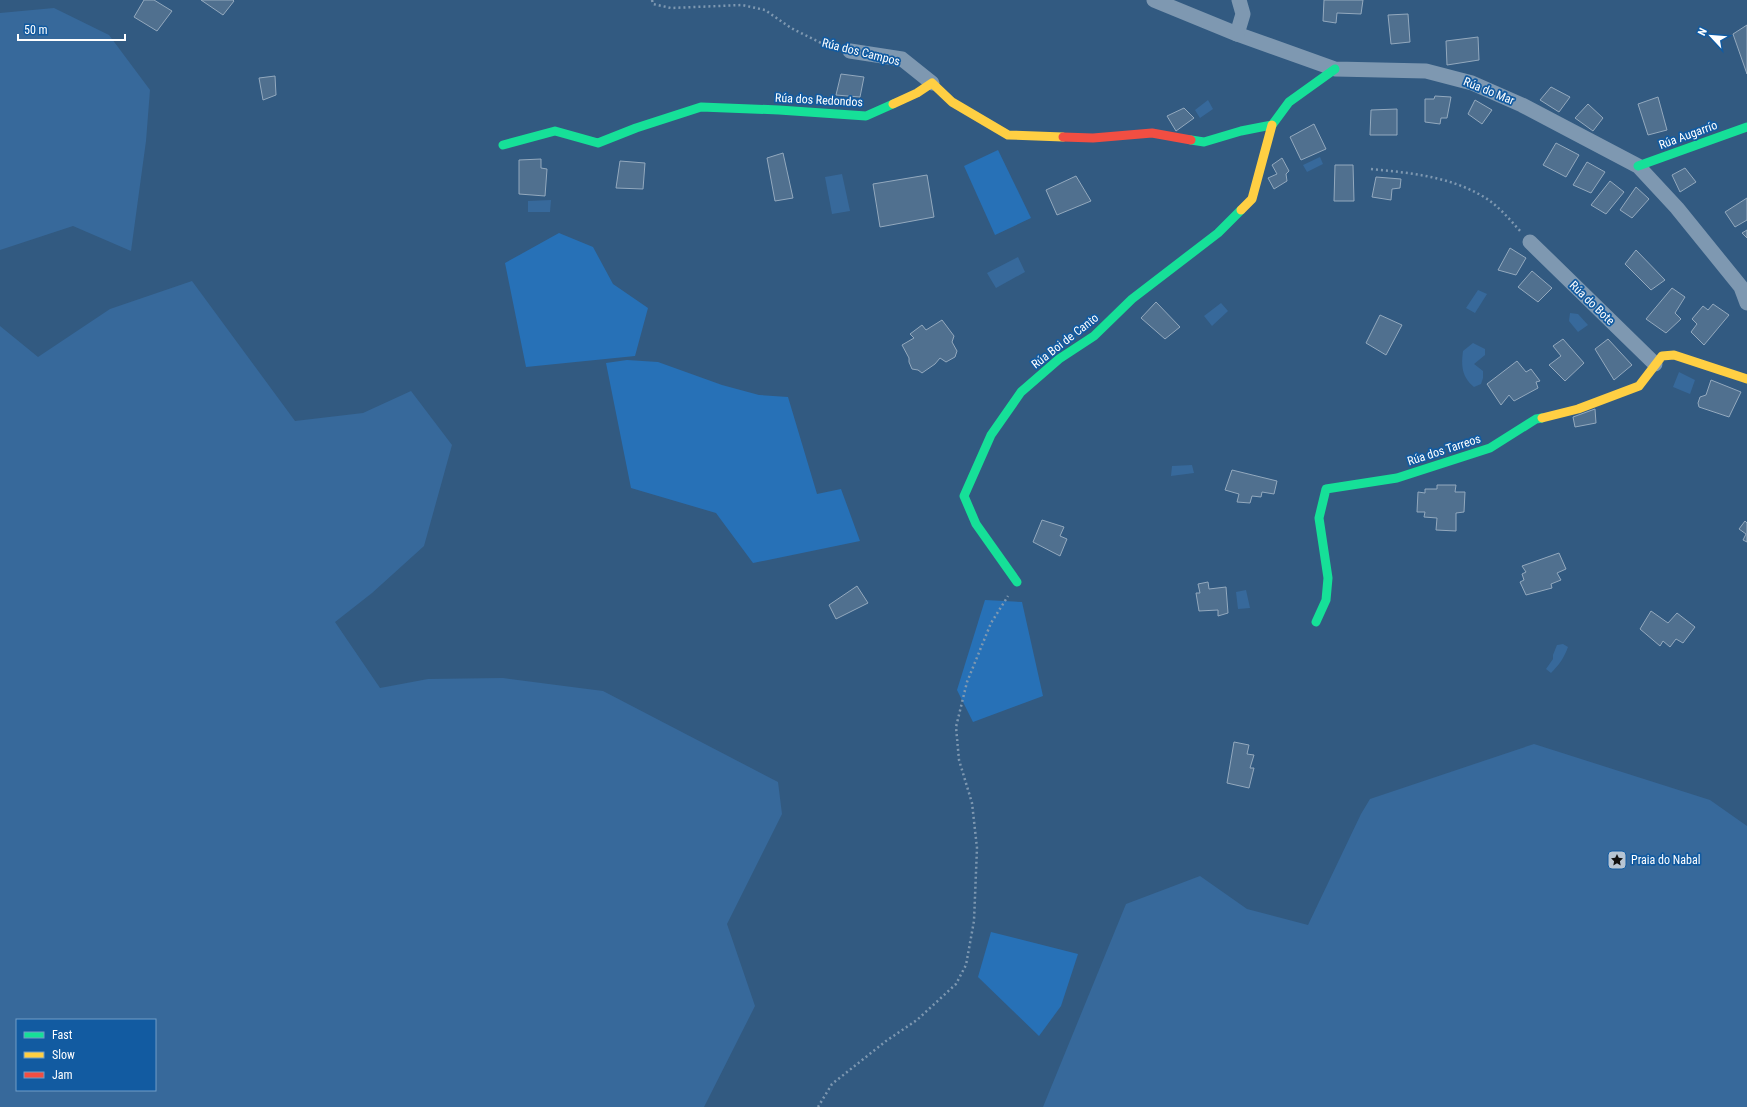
<svg xmlns="http://www.w3.org/2000/svg" width="1747" height="1107" font-family="'Roboto Condensed',sans-serif">
  <style>
    .green { fill: #2771b7 }
    .water { fill: #37699b; fill-rule: evenodd }
    .building { fill: #50708f; stroke: #93a9be }
    .lines { fill: none; stroke-linecap: round; stroke-linejoin: round }
    .path { stroke: #7e98b1; stroke-width: 2.5; stroke-dasharray: 2 3; stroke-linecap: butt }
    .street { stroke: #7e98b1; stroke-width: 15 }
    .fast { stroke: #16e098; stroke-width: 9 }
    .slow { stroke: #ffcf43; stroke-width: 9 }
    .jam { stroke: #f24e42; stroke-width: 9 }
    .labels { text-anchor: middle; dominant-baseline: central; stroke-width: 3.5; stroke-linejoin: round; paint-order: stroke }
    .street-label { font-size: 12px; fill: #fff; stroke: #125ba1 }
    .poi-label { font-size: 12px; fill: #fff; stroke: #125ba1; text-anchor: start }
  </style>
  <rect width="100%" height="100%" fill="#325a81"/>
  <g class="green">
    <polygon points="998,150 1031,218 995,235 964,166"/>
    <polygon points="559,233 593,247 613,284 648,308 635,356 526,367 505,263"/>
    <polygon points="627,360 658,362 722,385 759,395 788,397 817,494 841,489 860,541 753,563 716,513 631,488 606,363"/>
    <polygon points="985,600 1022,602 1043,696 973,722 957,690"/>
    <polygon points="991,932 1078,954 1061,1006 1039,1036 978,977"/>
  </g>
  <g class="water">
    <polygon points="54,8 109,35 150,90 146,141 131,251 73,226 0,250 0,13"/>
    <polygon points="1208,100 1213,109 1200,118 1195,110"/>
    <polygon points="1320,157 1323,164 1307,172 1303,165"/>
    <polygon points="842,174 850,211 832,214 825,177"/>
    <polygon points="551,200 550,212 528,212 528,201"/>
    <polygon points="1018,257 1025,272 996,288 987,273"/>
    <path d="M 192,281 L 295,421 L 363,413 L 411,391 L 452,445 L 424,546 L 372,593 L 335,622 L 380,688 L 428,679 L 503,678 L 603,691 L 778,782 L 782,814 L 727,924 L 755,1006 L 704,1107 L 0,1107 L 0,326 L 38,357 L 110,309 ZM 17,1020 L 155,1020 L 155,1090 L 17,1090 Z"/>
    <polygon points="1478,290 1487,294 1475,313 1466,308"/>
    <polygon points="1221,303 1228,311 1212,326 1204,316"/>
    <polygon points="1570,313 1578,314 1588,325 1578,332 1569,321"/>
    <path d="M 1473,343 L 1485,349 L 1485,355 L 1474,364 L 1483,371 L 1483,378 L 1481,384 L 1474,387 C 1462,377 1461,366 1463,351 Z"/>
    <polygon points="1679,372 1695,380 1690,394 1673,387"/>
    <polygon points="1192,465 1194,473 1171,476 1172,466"/>
    <polygon points="1246,590 1250,608 1238,609 1236,592"/>
    <path d="M 1563,644 L 1568,647 C 1564,658 1559,665 1551,673 L 1546,669 L 1553,659 L 1553,655 L 1557,645 Z"/>
    <polygon points="1534,744 1710,800 1747,826 1747,1107 1043,1107 1126,904 1200,876 1247,909 1308,925 1361,814 1370,799"/>
  </g>
  <g class="building">
    <polygon points="144,0 154,0 172,11 157,31 134,17"/>
    <polygon points="201,0 233,0 234,1 223,15"/>
    <polygon points="1324,0 1363,0 1361,14 1337,13 1336,23 1323,21"/>
    <polygon points="1408,14 1410,42 1391,44 1388,15"/>
    <polygon points="1747,25 1747,74 1733,34"/>
    <polygon points="1478,37 1479,60 1447,65 1446,41"/>
    <polygon points="841,74 864,77 860,97 836,95"/>
    <polygon points="275,76 276,95 263,100 259,78"/>
    <polygon points="1551,87 1570,97 1559,112 1540,100"/>
    <polygon points="1435,96 1451,97 1447,118 1441,118 1440,124 1425,122 1425,99 1434,99"/>
    <polygon points="1658,97 1667,130 1648,135 1638,104"/>
    <polygon points="1475,100 1492,110 1482,124 1468,114"/>
    <polygon points="1588,104 1603,118 1593,131 1575,118"/>
    <polygon points="1184,108 1194,118 1176,131 1167,116"/>
    <polygon points="1397,109 1397,135 1370,135 1371,110"/>
    <polygon points="1314,124 1326,149 1301,160 1290,137"/>
    <polygon points="1556,143 1579,155 1566,177 1543,165"/>
    <polygon points="783,153 793,198 775,201 767,158"/>
    <polygon points="1282,158 1289,171 1286,174 1287,181 1274,189 1268,178 1277,174 1272,165"/>
    <polygon points="541,159 541,168 547,169 545,196 519,194 519,160"/>
    <polygon points="620,161 645,163 643,189 616,188"/>
    <polygon points="1587,162 1605,172 1591,193 1573,185"/>
    <polygon points="1335,165 1353,165 1354,201 1334,201"/>
    <polygon points="1685,168 1696,182 1680,192 1672,175"/>
    <polygon points="927,175 934,217 880,227 873,184"/>
    <polygon points="1076,176 1091,201 1057,215 1046,190"/>
    <polygon points="1376,177 1401,179 1400,188 1392,189 1391,200 1372,197"/>
    <polygon points="1610,181 1624,192 1606,214 1591,205"/>
    <polygon points="1636,187 1649,199 1632,218 1620,210"/>
    <polygon points="1747,198 1747,220 1735,227 1725,212"/>
    <polygon points="1747,230 1747,238 1742,233"/>
    <polygon points="1510,248 1526,258 1516,275 1498,270"/>
    <polygon points="1636,250 1665,280 1651,290 1625,264"/>
    <polygon points="1532,271 1552,288 1538,302 1518,287"/>
    <polygon points="1672,288 1685,297 1675,313 1681,319 1666,333 1646,319"/>
    <polygon points="1156,302 1180,327 1165,339 1141,318"/>
    <polygon points="1713,304 1729,315 1704,345 1691,332 1697,324 1692,319 1703,306 1708,310"/>
    <polygon points="1380,315 1402,325 1386,355 1366,343"/>
    <polygon points="942,320 954,336 952,342 957,351 955,357 946,362 940,358 935,364 922,373 918,370 912,369 909,362 909,358 902,345 914,338 910,334 922,325 926,330"/>
    <polygon points="1563,339 1584,363 1565,381 1549,365 1561,356 1553,346"/>
    <polygon points="1608,339 1632,365 1614,380 1595,349"/>
    <polygon points="1517,361 1526,372 1531,369 1540,381 1536,382 1538,388 1514,401 1509,395 1501,405 1487,384"/>
    <polygon points="1711,380 1741,392 1729,417 1699,407 1698,403 1700,397 1706,395"/>
    <polygon points="1595,409 1596,423 1575,427 1573,417"/>
    <polygon points="1232,470 1277,481 1274,494 1262,492 1261,497 1252,496 1250,503 1237,502 1239,494 1225,490"/>
    <polygon points="1437,485 1456,485 1455,492 1465,492 1464,512 1456,513 1456,531 1436,530 1437,518 1424,517 1425,512 1417,512 1418,492 1425,493 1425,489 1437,489"/>
    <polygon points="1042,520 1064,527 1060,536 1067,539 1060,556 1033,542"/>
    <polygon points="1745,521 1747,523 1747,542 1743,540 1746,534 1739,529"/>
    <polygon points="1559,553 1566,569 1557,573 1561,580 1551,584 1552,588 1526,595 1520,582 1524,580 1522,574 1526,572 1522,566"/>
    <polygon points="1208,582 1209,589 1226,587 1228,613 1218,616 1218,610 1199,611 1196,593 1200,593 1198,584"/>
    <polygon points="857,586 868,603 836,619 829,605"/>
    <polygon points="1651,611 1668,623 1677,613 1695,627 1683,643 1676,639 1670,647 1663,641 1660,646 1640,629"/>
    <polygon points="1234,742 1249,745 1247,754 1254,755 1250,768 1254,768 1249,788 1227,783"/>
  </g>
  <g class="lines">
    <g class="path">
      <polyline points="652,0 653,4 671,8 742,5 765,10 791,28 827,46 837,48"/>
      <path d="M 1371,169 C 1410,173 1449,176 1484,197 C 1499,206 1510,220 1522,233"/>
      <polyline points="818,1107 832,1084 886,1041 917,1020 956,984 966,965 974,921 977,848 972,803 959,760 956,727 967,682 991,623 1008,596"/>
    </g>
    <g class="street">
      <polyline points="1154,0 1237,34 1335,69 1426,71 1472,83 1522,105 1638,166 1677,208 1741,287 1747,303"/>
      <polyline points="1237,34 1243,14 1239,0"/>
      <polyline points="850,51 902,59 932,83"/>
      <polyline points="1530,242 1655,364"/>
    </g>
    <g class="fast">
      <polyline points="1191,140 1204,142 1241,131 1272,125 1289,102 1335,69"/>
      <polyline points="503,145 555,131 598,143 636,128 701,107 779,110 866,116 893,104"/>
      <polyline points="1638,166 1747,127"/>
      <polyline points="1017,582 976,524 964,496 991,435 1021,392 1059,359 1094,336 1132,299 1218,233 1241,210"/>
      <polyline points="1316,622 1326,600 1328,578 1319,518 1326,489 1397,478 1490,448 1536,419 1542,418"/>
    </g>
    <g class="slow">
      <polyline points="893,104 917,93 932,83 952,102 1008,135 1063,137"/>
      <polyline points="1241,210 1252,199 1272,125"/>
      <polyline points="1542,418 1578,409 1639,386 1662,356 1674,355 1747,379"/>
    </g>
    <polyline class="jam" points="1063,137 1093,138 1152,133 1191,140"/>
  </g>
  <defs>
    <g id="sight-square" transform="scale(1)"><rect x="-9" y="-9" width="18" height="18" rx="4" fill="#b7c5d3" stroke="#125ba1"/><path d="M0-6L1.8-2.2L6-1.7L2.9 1.2L3.7 5.4L0 3.3L-3.7 5.4L-2.9 1.2L-6-1.7L-1.8-2.2Z" fill="#111"/></g>
  </defs>
  <g fill-rule="evenodd">
    <use href="#sight-square" x="1617" y="860"/>
  </g>
  <g class="labels">
    <g class="street-label">
      <text transform="translate(861 52) rotate(14)">Rúa dos Campos</text>
      <text transform="translate(1489 91) rotate(22)">Rúa do Mar</text>
      <text transform="translate(819 100) rotate(3)">Rúa dos Redondos</text>
      <text transform="translate(1688 135) rotate(-20)">Rúa Augarrío</text>
      <text transform="translate(1592 303) rotate(44)">Rúa do Bote</text>
      <text transform="translate(1065 341) rotate(-38)">Rúa Boi de Canto</text>
      <text transform="translate(1444 450) rotate(-18)">Rúa dos Tarreos</text>
    </g>
    <g class="poi-label">
      <text x="1631" y="860">Praia do Nabal</text>
    </g>
  </g>
  <rect x="16" y="1019" width="140" height="72" fill="#125ba1" stroke="#719dc7"/>
  <rect x="24" y="1032" width="20" height="6" fill="#16e098" stroke="#719dc7"/>
  <text x="52" y="1039" font-size="12" fill="#ffffff">Fast</text>
  <rect x="24" y="1052" width="20" height="6" fill="#ffcf43" stroke="#719dc7"/>
  <text x="52" y="1059" font-size="12" fill="#ffffff">Slow</text>
  <rect x="24" y="1072" width="20" height="6" fill="#f24e42" stroke="#719dc7"/>
  <text x="52" y="1079" font-size="12" fill="#ffffff">Jam</text>
  <g transform="translate(1711 36) rotate(296)" stroke="#125ba1" stroke-width="3" paint-order="stroke">
  <path d="M0-3L7 15L0 10L-7 15Z" fill="#ffffff"/>
  <text y="-6" font-size="11" font-weight="bold" text-anchor="middle" fill="#ffffff">N</text>
  </g>
  <path d="M18 34v6h107v-6" fill="none" stroke="#ffffff" stroke-width="2"/>
  <text x="24" y="34" font-size="12" fill="#ffffff" stroke="#125ba1" stroke-width="3" paint-order="stroke">50 m</text>
</svg>
